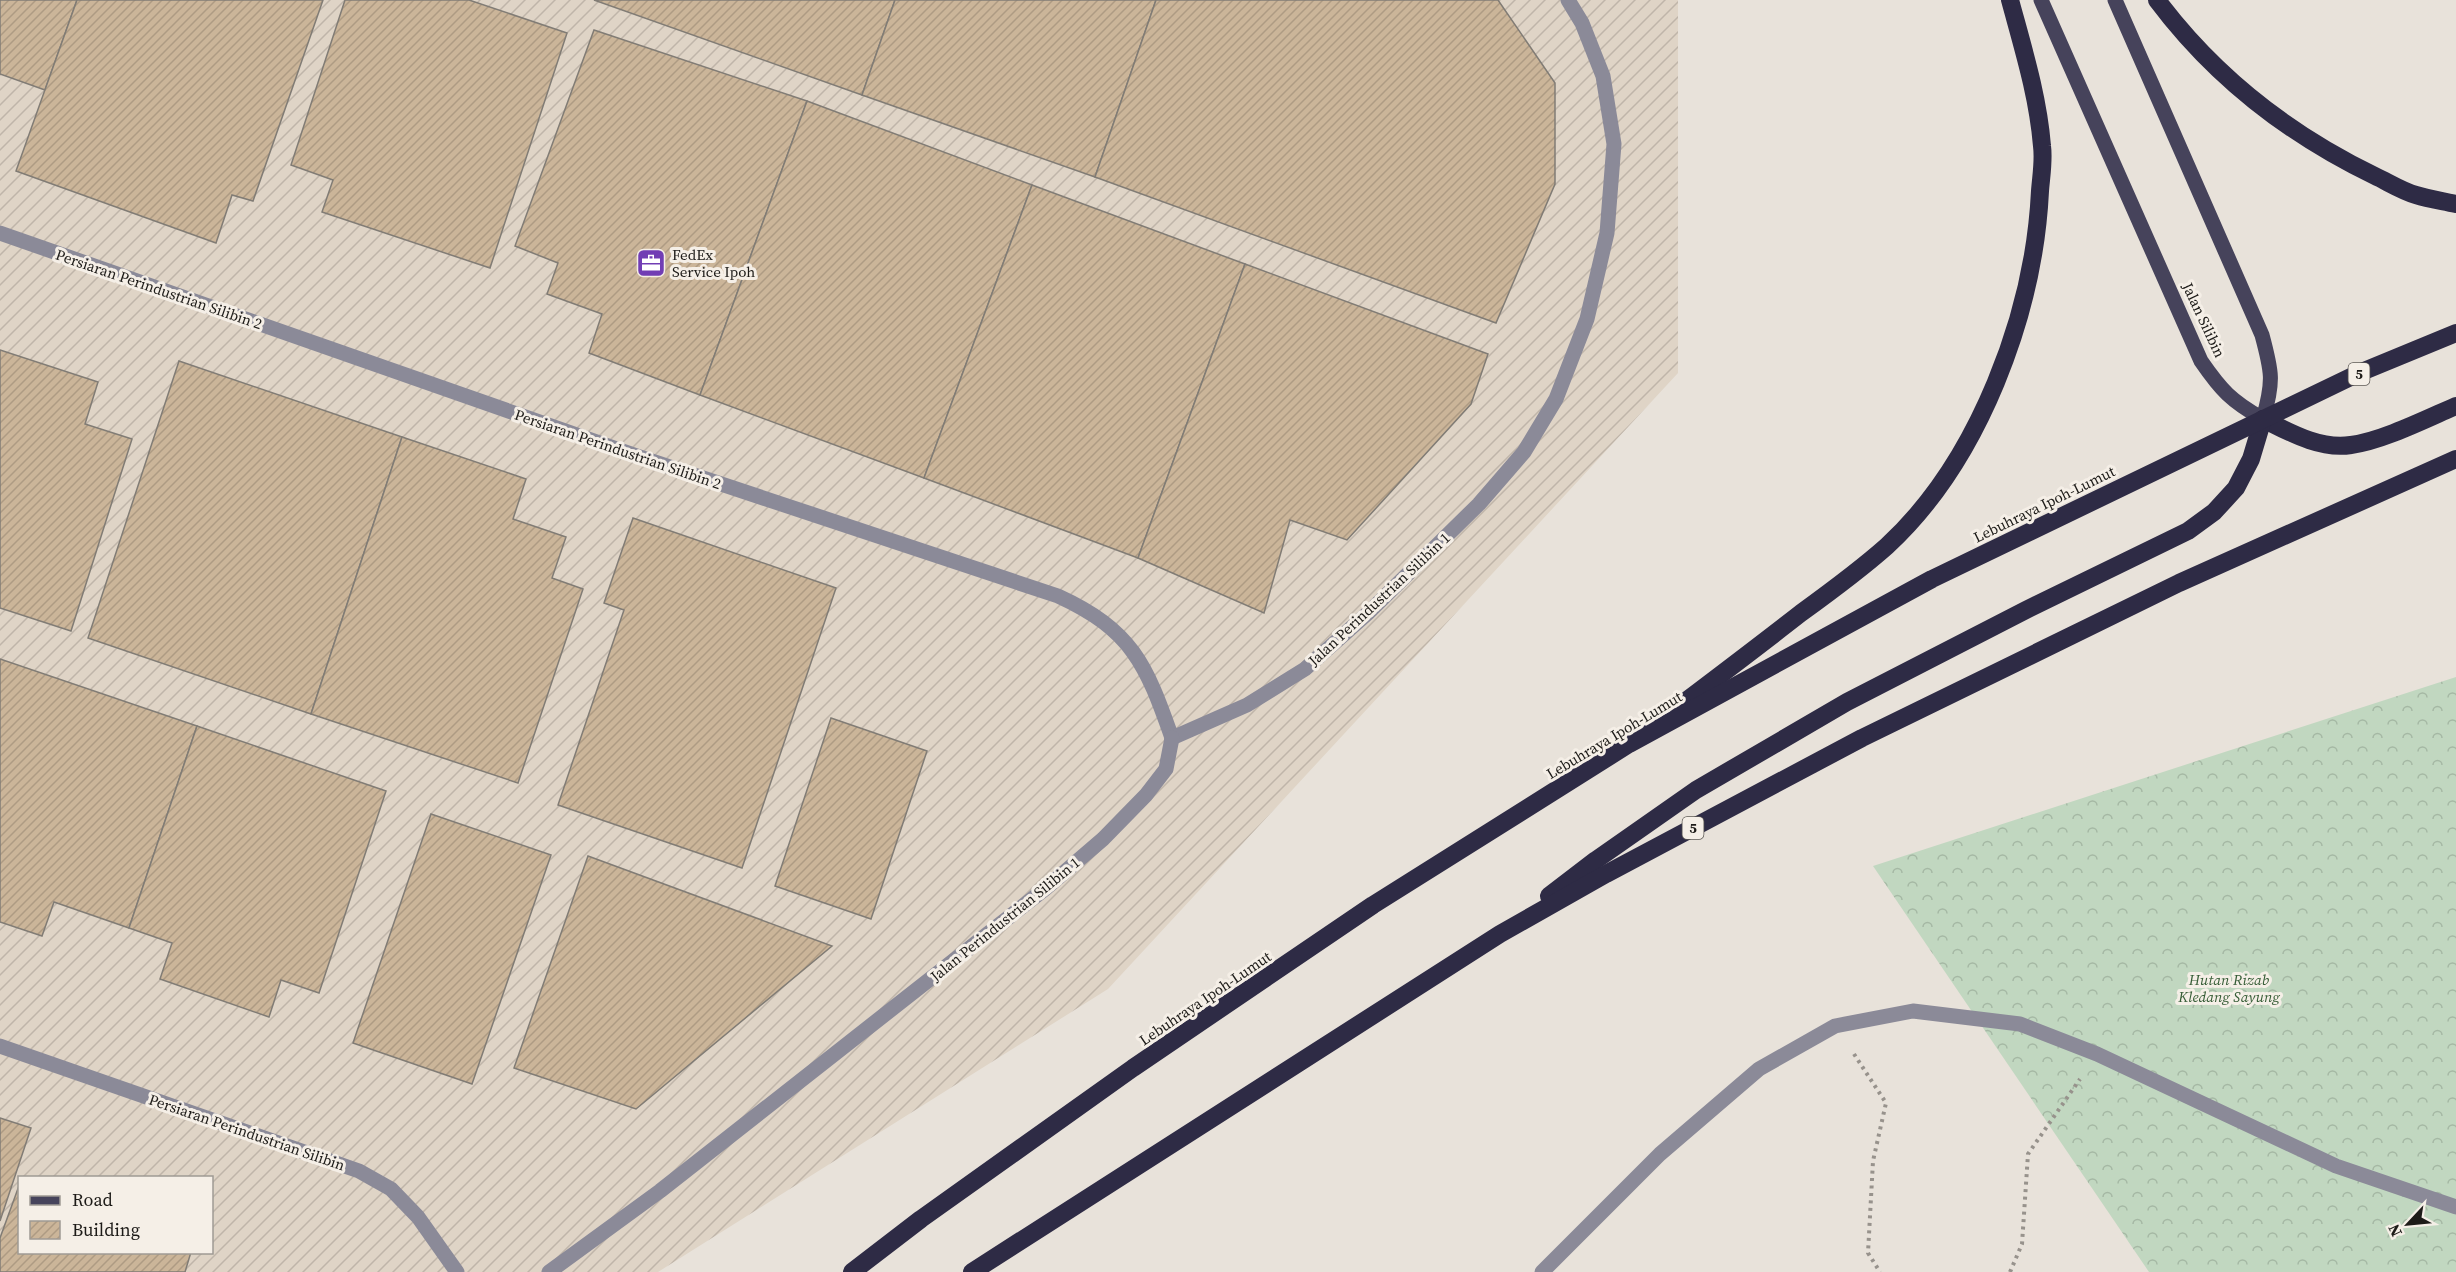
<svg xmlns="http://www.w3.org/2000/svg" width="2456" height="1272" font-family="'Source Serif 4',serif">
  <style>
    .industrial { fill: url(#industrial-furrows); fill-rule: evenodd }
    .forest { fill: url(#forest-crowns) }
    .building { fill: url(#building-hatch); stroke: #817c75; stroke-width: 1.5 }
    .lines { fill: none; stroke-linecap: round; stroke-linejoin: round }
    .path { stroke: #97928c; stroke-width: 4; stroke-dasharray: 3 4.5; stroke-linecap: butt }
    .street { stroke: #8b8a98; stroke-width: 15 }
    .primary { stroke: #46435b; stroke-width: 15 }
    .highway { stroke: #2e2b45; stroke-width: 18 }
    .labels { text-anchor: middle; dominant-baseline: central; stroke-width: 6; stroke-linejoin: round; paint-order: stroke }
    .shield { fill: #f5efe7; stroke: #5e5b56; stroke-width: 1.5 }
    .shield-label { font-size: 14px; font-weight: bold; fill: #1d1b18 }
    .poi-label { font-size: 15px; fill: #1d1b18; stroke: #f5efe7; text-anchor: start }
    .street-label { font-size: 15px; fill: #1d1b18; stroke: #f5efe7 }
    .park-label { font-size: 15px; font-style: italic; fill: #355c35; stroke: #f5efe7 }
  </style>
  <defs>
    <pattern id="industrial-furrows" width="10" height="10" patternUnits="userSpaceOnUse" patternTransform="scale(1.5)"><rect width="10" height="10" fill="#dfd4c6"/><path d="M-1 1l2-2M0 10L10 0M9 11l2-2" fill="none" stroke="#bfb5a9"/></pattern>
    <pattern id="forest-crowns" width="20" height="18" patternUnits="userSpaceOnUse" patternTransform="scale(1.5)"><rect width="20" height="18" fill="#c1d7c0"/><path d="M2 6a3 3 0 1 1 6 0M12 15a3 3 0 1 1 6 0" fill="none" stroke="#a5b8a4"/></pattern>
    <pattern id="building-hatch" width="6" height="6" patternUnits="userSpaceOnUse" patternTransform="scale(1.5)"><rect width="6" height="6" fill="#cbb599"/><path d="M-1 1l2-2M0 6l6-6M5 7l2-2" fill="none" stroke="#ae9b83"/></pattern>
  </defs>
  <rect width="100%" height="100%" fill="#e8e2da"/>
  <path class="industrial" d="M 0,0 L 1678,0 L 1678,373 L 1108,989 L 658,1272 L 0,1272 ZM 20,1178 L 212,1178 L 212,1252 L 20,1252 Z"/>
  <polygon class="forest" points="2456,677 2456,1272 2149,1272 1873,866"/>
  <g class="building">
    <polygon points="0,0 77,0 45,90 0,74"/>
    <polygon points="77,0 323,0 253,201 232,195 216,243 16,171"/>
    <polygon points="345,0 469,0 567,33 490,268 322,212 333,180 291,165"/>
    <polygon points="594,0 895,0 862,95"/>
    <polygon points="895,0 1156,0 1095,177 862,95"/>
    <polygon points="1156,0 1498,0 1555,83 1555,184 1496,323 1095,177"/>
    <polygon points="594,30 807,101 700,395 589,353 602,314 547,294 558,263 515,246"/>
    <polygon points="807,101 1032,185 924,478 700,395"/>
    <polygon points="1032,185 1245,264 1138,558 924,478"/>
    <polygon points="1245,264 1488,354 1471,404 1347,540 1290,520 1264,613 1138,558"/>
    <polygon points="0,350 98,382 85,424 132,439 71,631 0,608"/>
    <polygon points="179,361 402,437 311,714 88,638"/>
    <polygon points="402,437 526,479 513,519 566,537 552,578 583,589 518,783 311,714"/>
    <polygon points="633,518 836,588 742,868 558,805 624,610 604,603"/>
    <polygon points="0,659 197,726 129,928 54,902 42,936 0,922"/>
    <polygon points="831,718 927,751 871,919 775,886"/>
    <polygon points="197,726 386,791 319,993 281,980 269,1017 160,979 172,943 129,928"/>
    <polygon points="431,814 551,855 472,1084 353,1043"/>
    <polygon points="588,856 832,946 636,1109 514,1068"/>
    <polygon points="0,1118 31,1128 0,1221"/>
    <polygon points="20,1183 20,1252 191,1252 185,1272 0,1272 0,1238"/>
  </g>
  <g class="lines">
    <g class="path">
      <polyline points="1854,1054 1886,1103 1873,1161 1868,1253 1880,1272"/>
      <polyline points="2010,1272 2022,1244 2028,1154 2080,1079"/>
    </g>
    <g class="street">
      <path d="M 0,233 L 637,456 L 1058,596 C 1132,630 1146,664 1172,738"/>
      <polyline points="1172,738 1247,705 1305,669 1368,613 1479,504 1524,452 1556,399 1587,319 1607,233 1614,144 1603,76 1582,23 1568,0"/>
      <polyline points="0,1046 359,1171 391,1189 418,1217 457,1272"/>
      <polyline points="549,1272 660,1191 1046,888 1103,839 1146,795 1166,769 1172,738"/>
      <polyline points="1542,1272 1660,1154 1759,1069 1835,1026 1913,1011 2020,1024 2097,1054 2336,1166 2456,1207"/>
    </g>
    <path class="primary" d="M 2041,0 L 2201,361 C 2221,390 2231,401 2263,419 C 2274,381 2272,372 2262,335 L 2115,0"/>
    <g class="highway">
      <path d="M 2157,0 C 2214,76 2290,135 2375,176 C 2388,182 2402,191 2416,195 C 2429,199 2443,201 2456,204"/>
      <path d="M 2263,419 C 2289,432 2320,450 2351,445 C 2382,441 2426,419 2456,406"/>
      <path d="M 1678,707 C 1719,676 1760,645 1801,613 C 1830,592 1860,570 1887,546 C 1979,461 2034,314 2040,191 C 2041,177 2044,161 2042,146 C 2038,96 2023,48 2010,0"/>
      <polyline points="1549,896 1596,860 1696,790 1847,702 2026,610 2188,531 2214,512 2236,488 2251,459 2263,419"/>
      <polyline points="852,1272 921,1219 1133,1068 1373,905 1629,744 1932,579 2359,373 2456,333"/>
      <polyline points="972,1272 1500,934 1606,874 1862,738 2179,583 2456,459"/>
    </g>
  </g>
  <defs>
    <g id="office-square" transform="scale(1.5)"><rect x="-9" y="-9" width="18" height="18" rx="4" fill="#713db4" stroke="#f5efe7"/><path d="M-6-3h4V-5.5h4V-3h4V5H-6ZM-1-4.5V-3h2v-1.5ZM-6 0V1H6V0Z" fill="#fff"/></g>
  </defs>
  <g fill-rule="evenodd">
    <use href="#office-square" x="651" y="263"/>
  </g>
  <g class="labels">
    <g class="shield">
      <rect x="2348.5" y="363" width="21" height="22" rx="4.5"/>
      <rect x="1682.5" y="817" width="21" height="22" rx="4.5"/>
    </g>
    <g class="shield-label">
      <text x="2359" y="374">5</text>
      <text x="1693" y="828">5</text>
    </g>
    <g class="poi-label">
      <text x="672" y="254">FedEx<tspan x="672" dy="17">Service Ipoh</tspan></text>
    </g>
    <g class="street-label">
      <text transform="translate(159 289) rotate(19)">Persiaran Perindustrian Silibin 2</text>
      <text transform="translate(2204 320) rotate(65)">Jalan Silibin</text>
      <text transform="translate(618 449) rotate(19)">Persiaran Perindustrian Silibin 2</text>
      <text transform="translate(2044 504) rotate(-26)">Lebuhraya Ipoh-Lumut</text>
      <text transform="translate(1379 599) rotate(-43)">Jalan Perindustrian Silibin 1</text>
      <text transform="translate(1614 735) rotate(-31)">Lebuhraya Ipoh-Lumut</text>
      <text transform="translate(1005 919) rotate(-39)">Jalan Perindustrian Silibin 1</text>
      <text transform="translate(1205 998) rotate(-34)">Lebuhraya Ipoh-Lumut</text>
      <text transform="translate(247 1132) rotate(19)">Persiaran Perindustrian Silibin</text>
    </g>
    <g class="park-label">
      <text x="2229" y="979">Hutan Rizab<tspan x="2229" dy="17">Kledang Sayung</tspan></text>
    </g>
  </g>
  <rect x="18" y="1176" width="195" height="78" fill="#f5efe7" stroke="#9f9a94" stroke-width="1.5"/>
  <rect x="30" y="1196" width="30" height="9" fill="#46435b" stroke="#9f9a94" stroke-width="1.5"/>
  <text x="72" y="1206" font-size="18" fill="#1d1b18">Road</text>
  <rect x="30" y="1221" width="30" height="18" fill="url(#building-hatch)" stroke="#9f9a94" stroke-width="1.5"/>
  <text x="72" y="1236" font-size="18" fill="#1d1b18">Building</text>
  <g transform="translate(2408 1224) rotate(244)" stroke="#f5efe7" stroke-width="4.5" paint-order="stroke">
  <path d="M0-4.5L10 22L0 15L-10 22Z" fill="#1d1b18"/>
  <text y="-9" font-size="16" font-weight="bold" text-anchor="middle" fill="#1d1b18">N</text>
  </g>
</svg>
